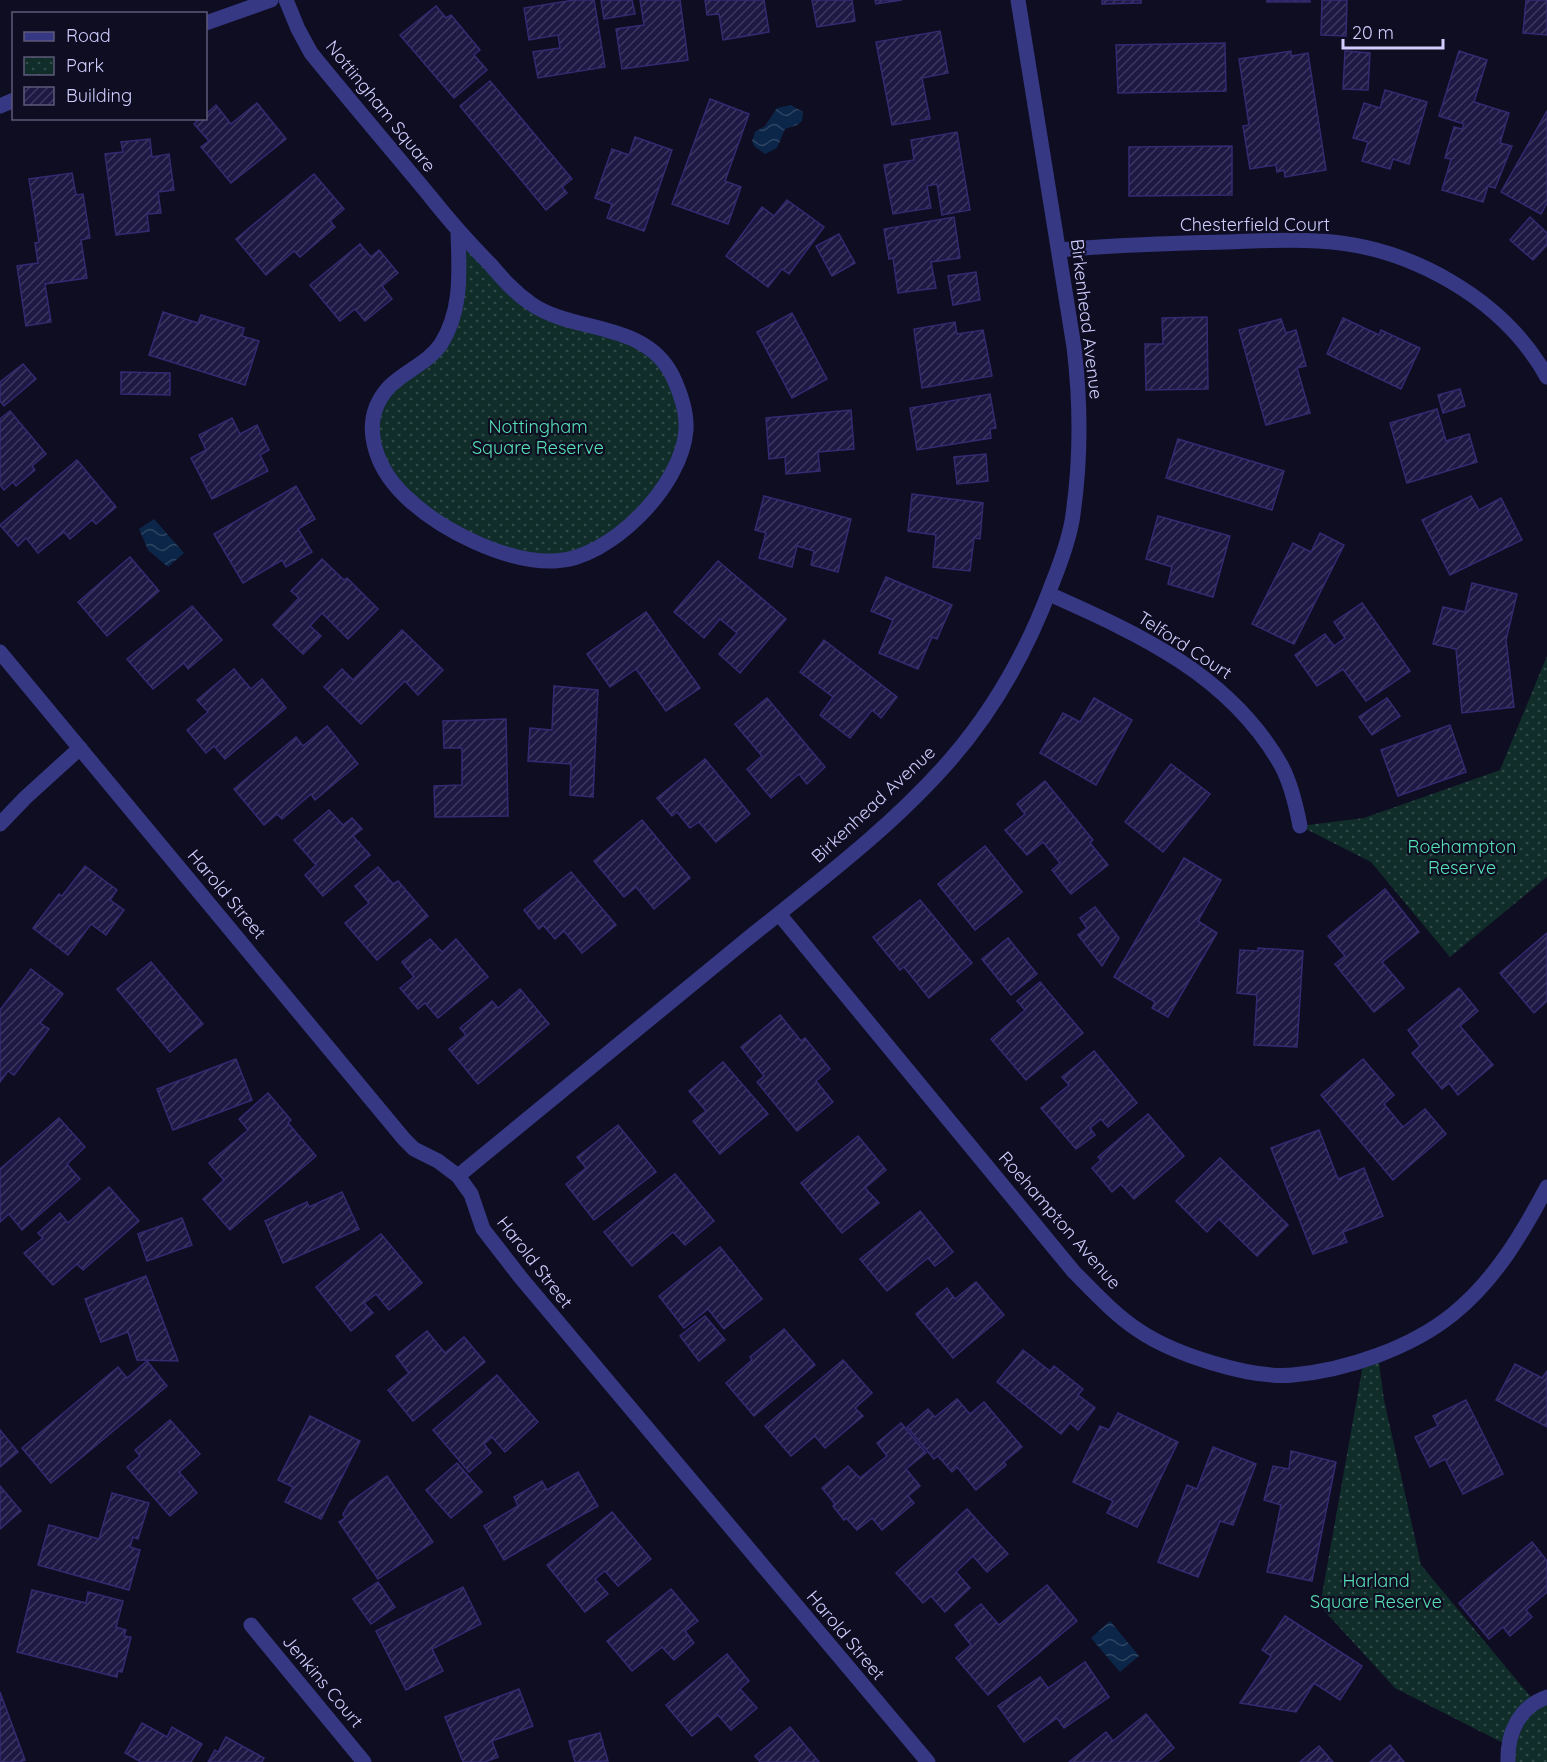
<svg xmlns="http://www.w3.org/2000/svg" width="1547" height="1762" font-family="Quicksand,sans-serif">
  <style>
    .park { fill: url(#park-dots) }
    .water { fill: url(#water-waves) }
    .building { fill: url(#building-hatch); stroke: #332a71; stroke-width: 1.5 }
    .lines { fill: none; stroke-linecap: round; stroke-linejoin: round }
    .minor { stroke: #363883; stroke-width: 15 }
    .tertiary { stroke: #363883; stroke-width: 15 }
    .labels { text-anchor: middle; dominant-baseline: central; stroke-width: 4.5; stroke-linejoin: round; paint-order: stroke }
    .street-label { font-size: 18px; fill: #d1ceff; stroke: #0f0d22 }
    .park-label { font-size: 18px; fill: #57e3b6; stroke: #0f0d22 }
  </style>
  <defs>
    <pattern id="park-dots" width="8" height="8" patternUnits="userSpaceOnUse" patternTransform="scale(1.5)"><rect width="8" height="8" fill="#102d2a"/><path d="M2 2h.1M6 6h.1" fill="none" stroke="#324a4a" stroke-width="1.8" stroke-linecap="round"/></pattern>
    <pattern id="water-waves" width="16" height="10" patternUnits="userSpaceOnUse" patternTransform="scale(1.5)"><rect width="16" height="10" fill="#0b2648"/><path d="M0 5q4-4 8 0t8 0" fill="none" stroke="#2e4463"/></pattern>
    <pattern id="building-hatch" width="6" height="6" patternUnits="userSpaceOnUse" patternTransform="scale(1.5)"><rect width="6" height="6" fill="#1e1844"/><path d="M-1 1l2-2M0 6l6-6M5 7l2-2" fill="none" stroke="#3e3860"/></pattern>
  </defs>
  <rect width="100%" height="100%" fill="#0f0d22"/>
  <g class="park">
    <polygon points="458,231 532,305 622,334 672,375 686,432 657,494 594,550 535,560 440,523 382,467 376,409 448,327"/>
    <polygon points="1547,656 1547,877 1450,957 1371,862 1300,826 1364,818 1500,770"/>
    <polygon points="1378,1355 1384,1400 1421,1565 1535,1702 1547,1697 1547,1762 1508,1762 1509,1746 1395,1688 1320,1606 1364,1359"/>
  </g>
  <g class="water">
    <polygon points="791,105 803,112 802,121 797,125 785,129 777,148 765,154 754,146 752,141 755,132 765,126 777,108"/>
    <polygon points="154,519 184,553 168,567 148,550 139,529"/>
    <polygon points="1110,1621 1139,1656 1120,1672 1091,1638"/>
  </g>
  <g class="building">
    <polygon points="574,0 594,0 605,67 538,78 533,52 560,48 558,35 529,40 524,8"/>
    <polygon points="601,0 632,0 635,14 604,19"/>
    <polygon points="640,0 680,0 688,60 622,69 616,29 644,25"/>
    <polygon points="705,0 764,0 769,32 723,40 719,14 707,15"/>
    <polygon points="812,0 852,0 855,21 817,27"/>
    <polygon points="875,0 902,0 876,4"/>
    <polygon points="1102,0 1141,0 1141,3 1102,4"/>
    <rect x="1267" y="0" width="43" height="2"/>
    <polygon points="1322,0 1347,0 1346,36 1321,35"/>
    <polygon points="1526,0 1547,0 1547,35 1523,33"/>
    <polygon points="436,6 446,18 451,15 480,50 474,55 487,70 454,98 400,35"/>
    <polygon points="940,31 948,73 922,78 930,119 892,125 876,42"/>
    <polygon points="1225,43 1226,91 1118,93 1116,45"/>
    <polygon points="1291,51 1291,56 1308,53 1326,170 1285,177 1284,170 1277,172 1276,165 1250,169 1243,126 1249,125 1239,59"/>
    <polygon points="1345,51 1370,53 1368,90 1343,89"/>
    <polygon points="1459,51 1487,60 1474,102 1509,113 1500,143 1512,146 1495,188 1488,186 1483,202 1442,190 1451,159 1445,158 1454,127 1462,129 1464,124 1439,116"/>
    <polygon points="490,81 572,179 562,187 567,193 546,210 460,106"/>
    <polygon points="1385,90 1427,102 1409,164 1393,159 1390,169 1362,161 1368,142 1353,138 1364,103 1380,108"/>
    <polygon points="710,99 749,114 725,181 741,187 728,224 672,204"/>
    <polygon points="257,103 286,139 231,183 201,147 209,141 194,124 200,118 206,118 206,114 216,105 231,124"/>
    <polygon points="1547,111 1547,203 1541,214 1501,192"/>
    <polygon points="957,132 970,210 942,215 937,184 927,186 931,208 893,214 884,165 914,160 911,140"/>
    <polygon points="635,137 672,150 644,231 607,218 612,204 595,198 612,149 629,155"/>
    <polygon points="150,139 152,157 169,154 174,190 158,192 161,213 147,214 149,231 116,235 105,154 123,152 121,142"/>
    <polygon points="1232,146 1232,195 1129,196 1129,147"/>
    <polygon points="72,173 76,195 83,194 90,238 81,240 87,278 45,284 51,322 26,326 17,266 38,263 35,243 39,242 29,179"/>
    <polygon points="314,174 344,209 330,221 335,227 300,257 294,251 266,275 236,239"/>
    <polygon points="787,200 824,227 789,274 782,269 768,287 726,256 762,207 774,216"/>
    <polygon points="954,217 960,258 931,262 936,288 898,293 893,258 889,259 884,229"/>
    <polygon points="1530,217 1547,233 1547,245 1533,260 1510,240"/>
    <polygon points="839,234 855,263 832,276 816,246"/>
    <polygon points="360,244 371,257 379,250 398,273 382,286 392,299 365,321 355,309 340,321 310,285"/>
    <polygon points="976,272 980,300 953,305 948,276"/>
    <polygon points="163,312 198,323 201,315 244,328 242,336 259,341 245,385 149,355"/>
    <polygon points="792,313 827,379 792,398 757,332"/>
    <polygon points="1207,317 1208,389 1146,390 1145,344 1163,344 1162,318"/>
    <polygon points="1343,318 1379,335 1381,330 1420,348 1401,389 1327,354"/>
    <polygon points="1281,319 1286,333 1296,330 1306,366 1297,368 1310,413 1266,425 1239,330"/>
    <polygon points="955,322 957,334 983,330 992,376 922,388 914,329"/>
    <polygon points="23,364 36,379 4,406 0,401 0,382"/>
    <polygon points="121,372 170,373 170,395 121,394"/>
    <polygon points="1460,389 1465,406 1443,413 1438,395"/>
    <polygon points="990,394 996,428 990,429 991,438 917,450 910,408"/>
    <polygon points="1437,409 1446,441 1469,434 1477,462 1407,483 1390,423"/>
    <polygon points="851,410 854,449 818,452 820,471 786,474 785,457 769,459 766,418"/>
    <polygon points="10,411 46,454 32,466 35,470 16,486 13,482 4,490 0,485 0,419"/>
    <polygon points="232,418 240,434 257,425 269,450 260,455 268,471 212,499 191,458 206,450 199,435"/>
    <polygon points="1178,439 1284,471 1272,510 1166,478"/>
    <polygon points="986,454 988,481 957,484 954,457"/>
    <polygon points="77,460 116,507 96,524 92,520 70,539 64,532 38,553 26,538 18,546 0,525"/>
    <polygon points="296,486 315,519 298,529 312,552 286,567 282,560 243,583 214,534"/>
    <polygon points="912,494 983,503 980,539 974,538 970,571 933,567 936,535 908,531"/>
    <polygon points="764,496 851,519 838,572 811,565 814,551 797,546 792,567 759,558 766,533 755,530"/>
    <polygon points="1471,496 1479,510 1501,498 1522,540 1450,575 1422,520"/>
    <polygon points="1158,516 1230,536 1213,597 1168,584 1172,567 1146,559"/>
    <polygon points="1320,533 1344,545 1294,644 1252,624 1293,543 1311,552"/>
    <polygon points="130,557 159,591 107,636 78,602"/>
    <polygon points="322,559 344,580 347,578 378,609 348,639 322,613 310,626 321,636 303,654 273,625 299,598 291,591"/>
    <polygon points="718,561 786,619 740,673 719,654 737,633 720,619 704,638 674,612"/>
    <polygon points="886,577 952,605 937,639 932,637 918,669 879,653 893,620 871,611"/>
    <polygon points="1472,583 1517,594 1506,640 1514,707 1462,713 1456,649 1433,644 1443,607 1465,612"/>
    <polygon points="1362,603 1410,671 1366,701 1343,669 1317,686 1295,655 1325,634 1334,646 1345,638 1334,622"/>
    <polygon points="192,606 222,640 188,669 184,663 153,689 127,659"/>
    <polygon points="646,612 700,688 666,711 636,669 610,687 587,654"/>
    <polygon points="402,630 443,670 418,695 405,681 361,724 324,687 342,669 353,680"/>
    <polygon points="824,640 897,697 881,718 872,710 850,738 820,715 833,697 800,672"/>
    <polygon points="234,669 251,689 262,679 286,708 225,759 214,746 206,753 187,730 208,712 197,700"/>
    <polygon points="554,686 598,690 593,797 570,795 571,764 528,761 530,728 552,730"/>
    <polygon points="767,698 825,767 807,784 799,774 771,798 747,769 762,756 735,724"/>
    <polygon points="1094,698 1132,720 1096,785 1040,753 1063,713 1080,722"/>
    <polygon points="1387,698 1400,716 1372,735 1359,717"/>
    <polygon points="506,719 508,816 435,817 434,786 462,785 462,748 444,748 443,721"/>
    <polygon points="1450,725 1466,772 1398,796 1381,750"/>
    <polygon points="327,726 358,764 315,800 311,794 282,819 277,814 264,825 234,789 296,737 303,746"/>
    <polygon points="705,759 750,814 716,842 699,822 690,828 677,812 672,816 657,798"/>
    <polygon points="1171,764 1210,794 1163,852 1125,822"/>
    <polygon points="1045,781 1093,840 1090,843 1108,865 1071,894 1052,870 1060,863 1043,842 1027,855 1005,830 1025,814 1017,804"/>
    <polygon points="329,810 343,825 352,818 362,829 353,836 370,855 323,896 305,875 316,865 294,840"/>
    <polygon points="642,820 690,878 654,909 636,887 624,897 594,861"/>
    <polygon points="985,846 1022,892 975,930 938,884"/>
    <polygon points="1184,858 1221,880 1198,921 1217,933 1168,1017 1152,1008 1155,1002 1114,977"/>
    <polygon points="85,866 117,890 110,900 124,910 106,935 91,924 68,955 33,928 59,894 62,896"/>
    <polygon points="378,867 393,884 398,881 428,916 377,960 345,923 369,903 355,886"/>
    <polygon points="571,872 616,925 582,953 564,931 555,939 543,925 539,929 524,910"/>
    <polygon points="1385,889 1419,932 1382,962 1404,988 1374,1012 1335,964 1345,956 1328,936"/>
    <polygon points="920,900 972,963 929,998 904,967 900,970 873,937"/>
    <polygon points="1095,907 1119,938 1102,966 1078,935 1087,928 1080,918"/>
    <polygon points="1547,933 1547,1001 1534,1013 1500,973"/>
    <polygon points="1008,938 1037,974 1011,995 982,959"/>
    <polygon points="430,939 442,952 456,939 488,977 438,1018 425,1003 418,1009 400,988 414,977 402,962"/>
    <polygon points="1258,948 1303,951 1297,1047 1254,1045 1257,995 1237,993 1240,950 1258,951"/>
    <polygon points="151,962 203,1024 170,1052 117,989"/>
    <polygon points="31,969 63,994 40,1023 49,1029 14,1075 8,1071 0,1082 0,1010"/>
    <polygon points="1040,982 1083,1033 1026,1080 991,1039 1025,1010 1017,1001"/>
    <polygon points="1459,988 1478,1011 1460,1026 1493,1065 1458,1095 1449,1083 1442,1089 1412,1053 1420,1046 1408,1030"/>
    <polygon points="520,989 549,1024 478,1084 449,1049 466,1035 460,1028 492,1001 498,1008"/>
    <polygon points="780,1015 801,1041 805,1038 830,1069 816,1081 833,1102 797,1131 757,1082 764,1076 741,1047"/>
    <polygon points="1094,1051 1137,1103 1108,1127 1101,1119 1090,1128 1095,1135 1076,1149 1041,1108 1069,1085 1062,1077"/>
    <polygon points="236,1059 252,1100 173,1130 157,1089"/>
    <polygon points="1363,1059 1394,1095 1384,1104 1403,1127 1425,1109 1446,1134 1393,1180 1321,1095"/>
    <polygon points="723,1062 768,1114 720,1154 693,1121 706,1111 689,1091"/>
    <polygon points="268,1093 291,1120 288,1123 316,1156 230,1230 203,1199 224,1180 209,1163 248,1130 239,1119"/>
    <polygon points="1148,1114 1184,1156 1134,1199 1121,1184 1112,1192 1092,1168 1101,1160 1098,1157"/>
    <polygon points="59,1118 85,1147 67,1164 80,1179 22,1230 9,1214 0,1222 0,1169"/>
    <polygon points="618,1125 656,1172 594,1220 566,1184 586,1168 577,1157"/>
    <polygon points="1319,1130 1338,1179 1364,1168 1383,1216 1343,1232 1347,1242 1313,1254 1271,1148"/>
    <polygon points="858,1136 886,1170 865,1188 879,1203 842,1233 801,1183"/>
    <polygon points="1220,1158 1288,1225 1257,1256 1219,1219 1207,1232 1176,1201"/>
    <polygon points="675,1174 714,1221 685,1245 673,1232 632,1266 604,1232"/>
    <polygon points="109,1187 139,1221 83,1270 77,1264 53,1285 24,1253 43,1238 38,1233 60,1213 68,1223"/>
    <polygon points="342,1192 359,1229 283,1263 265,1221 307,1202 309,1207"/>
    <polygon points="920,1211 953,1252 935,1266 928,1258 887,1291 860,1259"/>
    <polygon points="182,1218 192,1245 147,1261 138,1234"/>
    <polygon points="381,1234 422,1283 389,1310 376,1294 364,1303 373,1313 351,1331 316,1287"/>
    <polygon points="720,1247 762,1299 724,1329 708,1309 684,1328 659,1296"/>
    <polygon points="146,1276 178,1361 137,1360 128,1332 101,1342 85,1299"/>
    <polygon points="976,1282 1004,1315 953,1358 916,1314 947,1288 955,1299"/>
    <polygon points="705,1316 725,1340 699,1361 680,1336"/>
    <polygon points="784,1329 815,1365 754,1416 726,1383 752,1360 750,1357"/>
    <polygon points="427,1331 445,1353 464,1337 485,1362 413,1421 388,1390 409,1373 396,1356"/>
    <polygon points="1023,1350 1050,1371 1054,1366 1083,1389 1078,1395 1095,1408 1078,1430 1070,1423 1061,1434 997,1382"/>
    <polygon points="843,1360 872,1393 855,1408 863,1416 825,1448 815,1436 791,1456 765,1426"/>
    <polygon points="147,1361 167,1386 51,1483 22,1448 118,1367 127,1378"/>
    <polygon points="1515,1364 1542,1378 1547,1371 1547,1427 1496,1400"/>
    <polygon points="497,1375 538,1422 505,1452 492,1437 484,1444 491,1453 469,1472 433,1430"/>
    <polygon points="957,1399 970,1414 984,1402 1022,1447 1004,1462 1006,1465 976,1490 957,1467 952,1472 938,1456 934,1459 907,1427 928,1409 935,1417"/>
    <polygon points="1466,1400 1503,1474 1463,1494 1445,1459 1430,1467 1415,1437 1438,1426 1433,1416"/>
    <polygon points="1118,1413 1178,1442 1137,1527 1107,1513 1113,1501 1073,1482 1100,1426 1109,1430"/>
    <polygon points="310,1416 360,1441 321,1519 285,1502 293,1487 278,1480"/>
    <polygon points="170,1420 200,1454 179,1472 197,1493 170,1516 127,1467 140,1456 135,1450"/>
    <polygon points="901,1423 926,1453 906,1469 920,1486 908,1496 914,1503 882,1530 872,1518 857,1530 846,1518 844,1520 833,1506 835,1504 822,1488 848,1466 860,1478 887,1456 877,1443"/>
    <polygon points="0,1430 18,1452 0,1467"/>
    <polygon points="1213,1447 1256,1464 1233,1525 1220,1521 1198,1577 1158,1562 1187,1485 1197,1489"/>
    <polygon points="1291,1451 1336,1462 1312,1581 1267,1572 1281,1505 1264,1500 1273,1466 1289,1469"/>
    <polygon points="457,1463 482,1492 451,1518 426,1490"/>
    <polygon points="578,1472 598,1506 504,1560 484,1526 518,1506 514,1497 542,1481 547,1490"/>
    <polygon points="387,1476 433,1542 378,1579 339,1522 345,1518 343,1514 350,1502"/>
    <polygon points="0,1486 21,1511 0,1529"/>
    <polygon points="112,1493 149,1503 138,1539 133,1537 130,1547 140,1550 129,1590 38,1565 49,1525 99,1539"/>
    <polygon points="967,1509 1008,1554 987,1572 973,1556 956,1572 970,1588 945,1612 931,1596 923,1603 896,1573"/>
    <polygon points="612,1512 651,1559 618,1586 605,1571 595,1579 608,1594 585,1612 547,1565"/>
    <polygon points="1532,1542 1547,1561 1547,1592 1526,1610 1532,1617 1510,1636 1503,1627 1489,1639 1459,1603"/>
    <polygon points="378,1582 395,1607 371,1624 353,1599"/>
    <polygon points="1047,1585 1077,1621 988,1695 956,1658 971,1645 955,1625 981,1604 999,1625"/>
    <polygon points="463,1587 481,1624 432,1649 443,1671 406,1690 376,1631"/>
    <polygon points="671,1589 698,1621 685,1631 694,1643 674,1660 662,1647 632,1671 607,1641"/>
    <polygon points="32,1590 86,1603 88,1592 123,1601 116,1627 126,1630 124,1636 131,1637 122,1672 118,1671 117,1677 17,1652"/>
    <polygon points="1285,1616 1362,1666 1340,1700 1314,1683 1296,1712 1240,1703 1271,1656 1262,1650"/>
    <polygon points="727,1654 749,1681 740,1689 757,1708 731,1730 718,1715 692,1736 666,1705"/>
    <polygon points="1085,1662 1109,1697 1064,1728 1057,1718 1024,1742 998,1706 1040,1677 1048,1688"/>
    <polygon points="519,1689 533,1726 492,1741 498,1757 485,1762 463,1762 445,1717"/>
    <polygon points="0,1692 25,1760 20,1762 0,1762"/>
    <polygon points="1146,1714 1174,1748 1157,1762 1069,1762 1106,1732 1113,1741"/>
    <polygon points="142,1723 167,1737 172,1727 202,1744 191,1762 141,1762 125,1753"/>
    <polygon points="790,1727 819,1762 760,1762 755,1756"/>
    <polygon points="600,1733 608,1761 575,1762 569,1741"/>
    <polygon points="226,1737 264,1758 262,1762 208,1762 215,1750 218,1752"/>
    <polygon points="1390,1745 1404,1762 1370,1762"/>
    <polygon points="1319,1746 1333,1762 1300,1762"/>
  </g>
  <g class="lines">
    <g class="minor">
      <path d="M 286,0 L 298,29 L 311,53 C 350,101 390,148 429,195 C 448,219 468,242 490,264 C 502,278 514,292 530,303 C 573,334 646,320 673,377 C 680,392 687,413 686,430 C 682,486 610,559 555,561 C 506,563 440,530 405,496 C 376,468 357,422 389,387 C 405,371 428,363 441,344 C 463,309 459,270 458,231"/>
      <path d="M 1059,250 C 1115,245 1171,243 1227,242 C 1257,241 1288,239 1318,241 C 1408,245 1503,298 1547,377"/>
      <path d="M 1049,594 C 1139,634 1230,675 1281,765 C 1291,783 1296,805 1300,826"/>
      <polyline points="0,824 25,798 80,748"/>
      <path d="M 779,914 L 1074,1272 C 1094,1292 1114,1314 1138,1330 C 1173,1354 1250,1379 1293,1375 C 1347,1370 1411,1348 1453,1314 C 1495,1280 1522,1234 1547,1187"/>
      <path d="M 458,1176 C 553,1097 650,1019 746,940 C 817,883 892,827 951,759 C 996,707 1028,649 1052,584 C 1060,564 1068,543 1072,521 C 1081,463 1081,405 1074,347 L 1018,0"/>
      <polyline points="251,1625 364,1762"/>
      <path d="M 1508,1762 C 1507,1733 1519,1707 1547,1697"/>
    </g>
    <g class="tertiary">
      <polyline points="206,23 271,0"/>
      <polyline points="0,106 14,100"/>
      <polyline points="0,652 404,1139 414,1149 438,1161 458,1176 471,1194 483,1229 521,1278 928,1762"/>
    </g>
  </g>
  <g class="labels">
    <g class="street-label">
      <text transform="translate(381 106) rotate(51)">Nottingham Square</text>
      <text x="1255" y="224">Chesterfield Court</text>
      <text transform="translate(1087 319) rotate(83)">Birkenhead Avenue</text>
      <text transform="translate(1185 645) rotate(33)">Telford Court</text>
      <text transform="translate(873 804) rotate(-43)">Birkenhead Avenue</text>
      <text transform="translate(227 894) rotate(50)">Harold Street</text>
      <text transform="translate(1060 1220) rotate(49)">Roehampton Avenue</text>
      <text transform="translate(535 1262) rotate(52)">Harold Street</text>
      <text transform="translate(846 1635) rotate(50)">Harold Street</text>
      <text transform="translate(323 1681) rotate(50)">Jenkins Court</text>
    </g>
    <g class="park-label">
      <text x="538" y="426">Nottingham<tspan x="538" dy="21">Square Reserve</tspan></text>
      <text x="1462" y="846">Roehampton<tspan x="1462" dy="21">Reserve</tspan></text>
      <text x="1376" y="1580">Harland<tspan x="1376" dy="21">Square Reserve</tspan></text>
    </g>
  </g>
  <rect x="12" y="12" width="195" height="108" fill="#0f0d22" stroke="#5d5a7a" stroke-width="1.5"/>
  <rect x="24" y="32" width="30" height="9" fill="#363883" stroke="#5d5a7a" stroke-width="1.5"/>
  <text x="66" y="42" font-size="18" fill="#d1ceff">Road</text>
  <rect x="24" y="57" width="30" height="18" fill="url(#park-dots)" stroke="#5d5a7a" stroke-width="1.5"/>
  <text x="66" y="72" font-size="18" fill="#d1ceff">Park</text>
  <rect x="24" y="87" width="30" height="18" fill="url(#building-hatch)" stroke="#5d5a7a" stroke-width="1.5"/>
  <text x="66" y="102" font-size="18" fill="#d1ceff">Building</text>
  <path d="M1343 39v9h100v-9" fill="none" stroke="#d1ceff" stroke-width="3"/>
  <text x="1352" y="39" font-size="18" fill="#d1ceff" stroke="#0f0d22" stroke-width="4.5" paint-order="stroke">20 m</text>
</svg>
